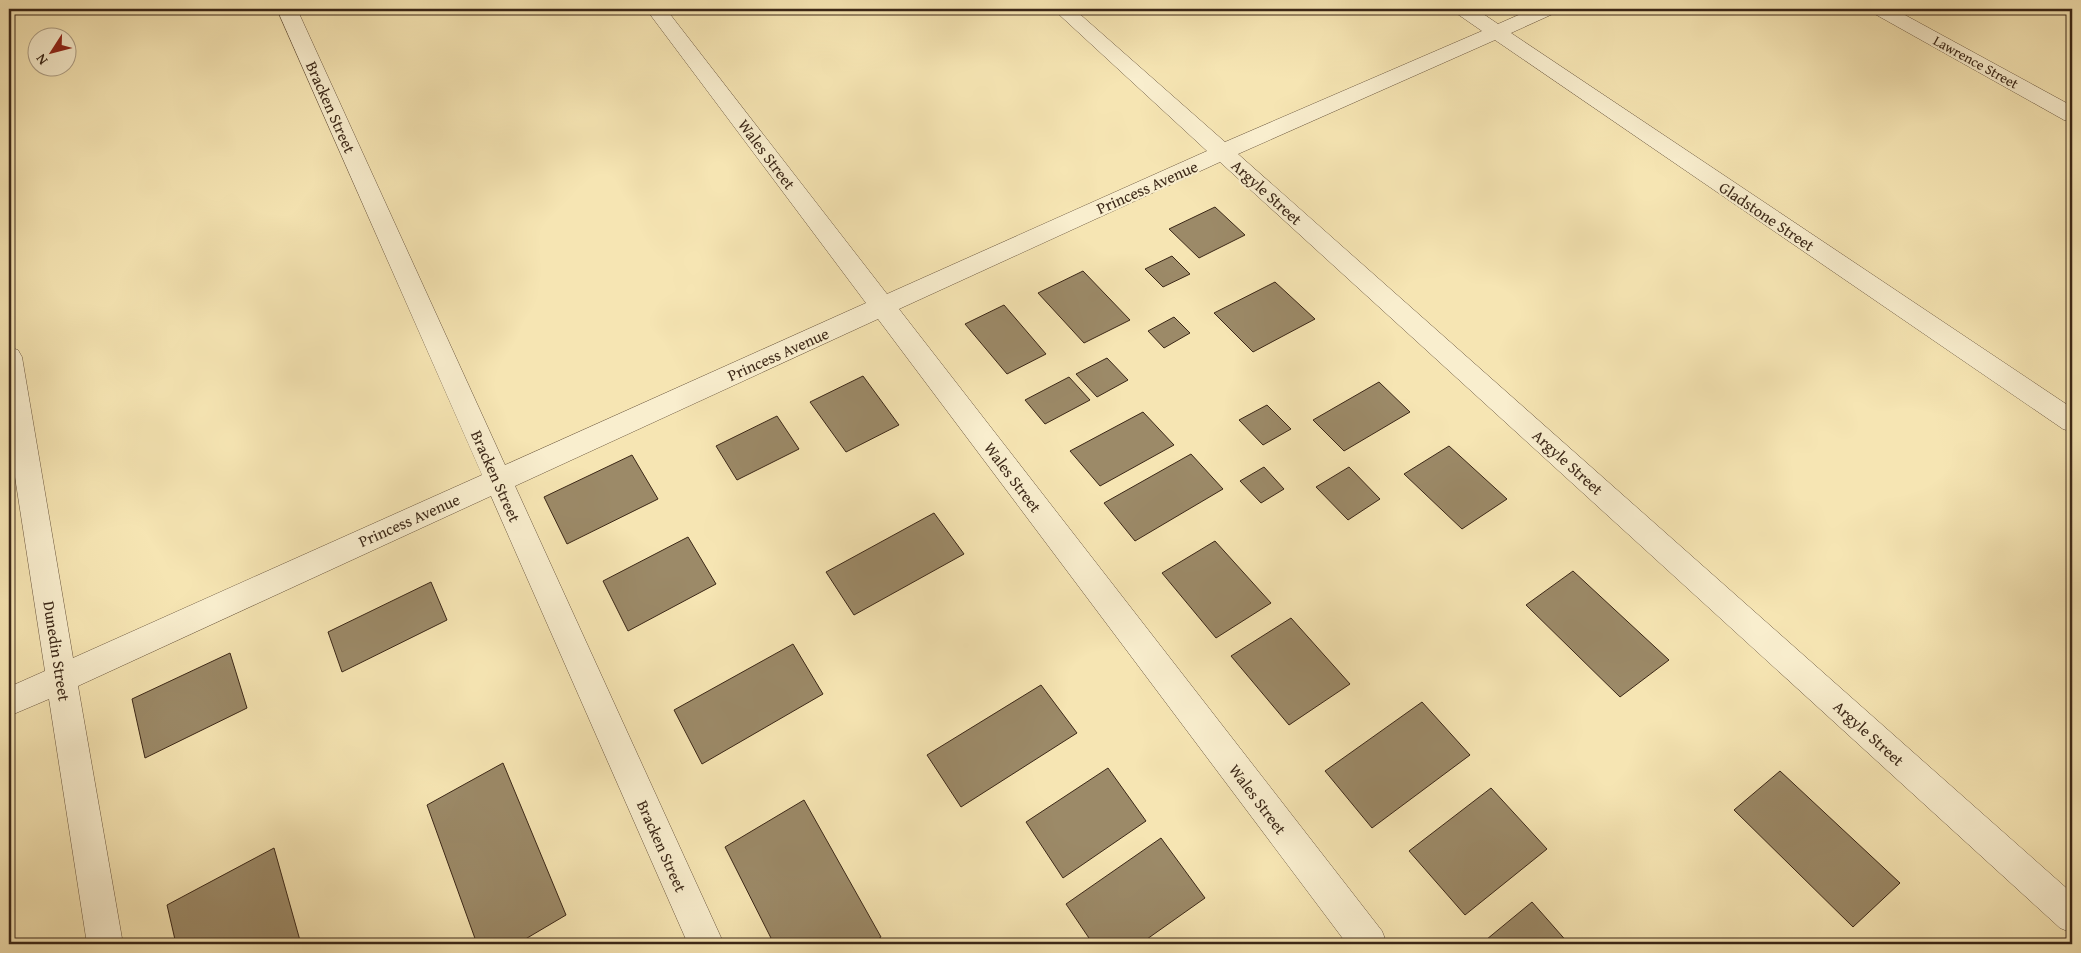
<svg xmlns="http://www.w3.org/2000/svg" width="2081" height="953" font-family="'Gentium Book Plus',serif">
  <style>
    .building { fill: #9c8a68; stroke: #3b2717 }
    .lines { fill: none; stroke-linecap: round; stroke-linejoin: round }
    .street-casing { stroke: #6a563e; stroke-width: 1 }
    .street { fill: #f9eece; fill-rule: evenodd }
    .labels { text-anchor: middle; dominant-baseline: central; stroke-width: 4.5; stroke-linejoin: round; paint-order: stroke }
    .far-street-label { font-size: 14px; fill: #3b2717; stroke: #f9eece }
    .street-label { font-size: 16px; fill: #3b2717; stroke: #f9eece }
  </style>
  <rect width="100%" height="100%" fill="#f6e5b3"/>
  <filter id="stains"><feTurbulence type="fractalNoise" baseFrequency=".004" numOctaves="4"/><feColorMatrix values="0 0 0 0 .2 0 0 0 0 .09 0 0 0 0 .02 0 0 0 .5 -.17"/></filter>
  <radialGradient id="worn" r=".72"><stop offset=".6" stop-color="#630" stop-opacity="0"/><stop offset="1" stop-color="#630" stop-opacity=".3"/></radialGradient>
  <g class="building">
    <polygon points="1215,207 1245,235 1199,258 1169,229"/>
    <polygon points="1172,256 1190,274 1163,287 1145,269"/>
    <polygon points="1083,271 1130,320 1084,343 1038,293"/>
    <polygon points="1275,282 1315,319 1253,352 1214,313"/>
    <polygon points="1004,305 1046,354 1007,374 965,324"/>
    <polygon points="1174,317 1190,333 1164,348 1148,331"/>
    <polygon points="1107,358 1128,380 1097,397 1076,374"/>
    <polygon points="863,376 899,425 846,452 810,402"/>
    <polygon points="1069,377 1090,400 1045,424 1025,400"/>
    <polygon points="1379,382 1410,412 1344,451 1313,420"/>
    <polygon points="1267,405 1291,429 1263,445 1239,420"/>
    <polygon points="1143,412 1174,445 1100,486 1070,451"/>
    <polygon points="777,416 799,449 737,480 716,446"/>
    <polygon points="1449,446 1507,499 1462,529 1404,474"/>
    <polygon points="1191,454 1223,489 1135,541 1104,503"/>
    <polygon points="632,455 658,499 567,544 544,497"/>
    <polygon points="1264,467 1284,489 1261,503 1240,481"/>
    <polygon points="1349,467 1380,499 1348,520 1316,487"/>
    <polygon points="934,513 964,554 854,615 826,572"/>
    <polygon points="688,537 716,584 628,631 603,581"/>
    <polygon points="1215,541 1271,603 1216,638 1162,573"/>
    <polygon points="1573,571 1669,660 1620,697 1526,605"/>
    <polygon points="431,582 447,620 342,672 328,632"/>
    <polygon points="1291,618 1350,684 1289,725 1231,656"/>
    <polygon points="793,644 823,694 702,764 674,710"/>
    <polygon points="230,653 247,708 145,758 132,699"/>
    <polygon points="1041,685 1077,733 961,807 927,755"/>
    <polygon points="1422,702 1470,755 1372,828 1325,771"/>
    <polygon points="503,763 566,915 517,944 477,944 427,805"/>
    <polygon points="1108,768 1146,821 1063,878 1026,822"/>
    <polygon points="1780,771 1900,883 1853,927 1734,810"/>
    <polygon points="1491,788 1547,849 1465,915 1409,851"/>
    <polygon points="804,800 881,937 870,944 774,944 725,847"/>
    <polygon points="1161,838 1205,898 1140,944 1093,944 1066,904"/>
    <polygon points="274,848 301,944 176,944 167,905"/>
    <polygon points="1532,902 1569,944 1481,944"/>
  </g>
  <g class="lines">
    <g class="street-casing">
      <g id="street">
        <polygon points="277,9 297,9 505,465 866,303 646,9 666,9 887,294 1207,151 1053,9 1074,9 1225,142 1482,31 1456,13 1453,9 1476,9 1498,24 1532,9 1558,9 1555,13 1511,33 2072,408 2072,432 2063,429 1495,40 1238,154 2072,893 2072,933 2060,928 1220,162 899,309 1382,931 1387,944 1347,944 878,319 515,486 724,944 688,944 491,496 78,686 123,944 87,944 49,699 9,716 9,687 45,671 9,438 9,347 18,350 22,357 73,658 482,475"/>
        <polygon points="1870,9 1894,9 2072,106 2072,122 2064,120 1873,13"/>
      </g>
    </g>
    <use href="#street" class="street"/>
  </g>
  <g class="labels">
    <g class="far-street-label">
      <text transform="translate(1976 62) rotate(29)">Lawrence Street</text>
    </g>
    <g class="street-label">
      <text transform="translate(331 107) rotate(66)">Bracken Street</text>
      <text transform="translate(767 154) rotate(53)">Wales Street</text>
      <text transform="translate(1147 187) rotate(-24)">Princess Avenue</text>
      <text transform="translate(1267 192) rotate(42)">Argyle Street</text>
      <text transform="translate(1767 216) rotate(34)">Gladstone Street</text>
      <text transform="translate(778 354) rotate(-24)">Princess Avenue</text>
      <text transform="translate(1568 462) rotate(42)">Argyle Street</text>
      <text transform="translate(496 476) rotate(66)">Bracken Street</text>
      <text transform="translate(1013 477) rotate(53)">Wales Street</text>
      <text transform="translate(409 520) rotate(-24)">Princess Avenue</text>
      <text transform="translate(57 651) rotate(81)">Dunedin Street</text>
      <text transform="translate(1869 733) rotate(42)">Argyle Street</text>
      <text transform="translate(1258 799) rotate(53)">Wales Street</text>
      <text transform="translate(662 846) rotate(66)">Bracken Street</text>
    </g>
  </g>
  <rect width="2081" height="953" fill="none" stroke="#f6e5b3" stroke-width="30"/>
  <rect x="10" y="10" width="2061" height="933" fill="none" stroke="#3b2717" stroke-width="2.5"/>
  <rect x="15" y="15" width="2051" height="923" fill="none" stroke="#3b2717"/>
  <g transform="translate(52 52) rotate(234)"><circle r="24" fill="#f9eece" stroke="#ad9e85"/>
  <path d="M0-4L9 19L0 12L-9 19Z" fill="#8f2418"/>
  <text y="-8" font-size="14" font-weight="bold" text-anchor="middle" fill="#3b2717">N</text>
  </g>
  <rect width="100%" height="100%" filter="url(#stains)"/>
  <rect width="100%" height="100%" fill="url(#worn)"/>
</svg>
